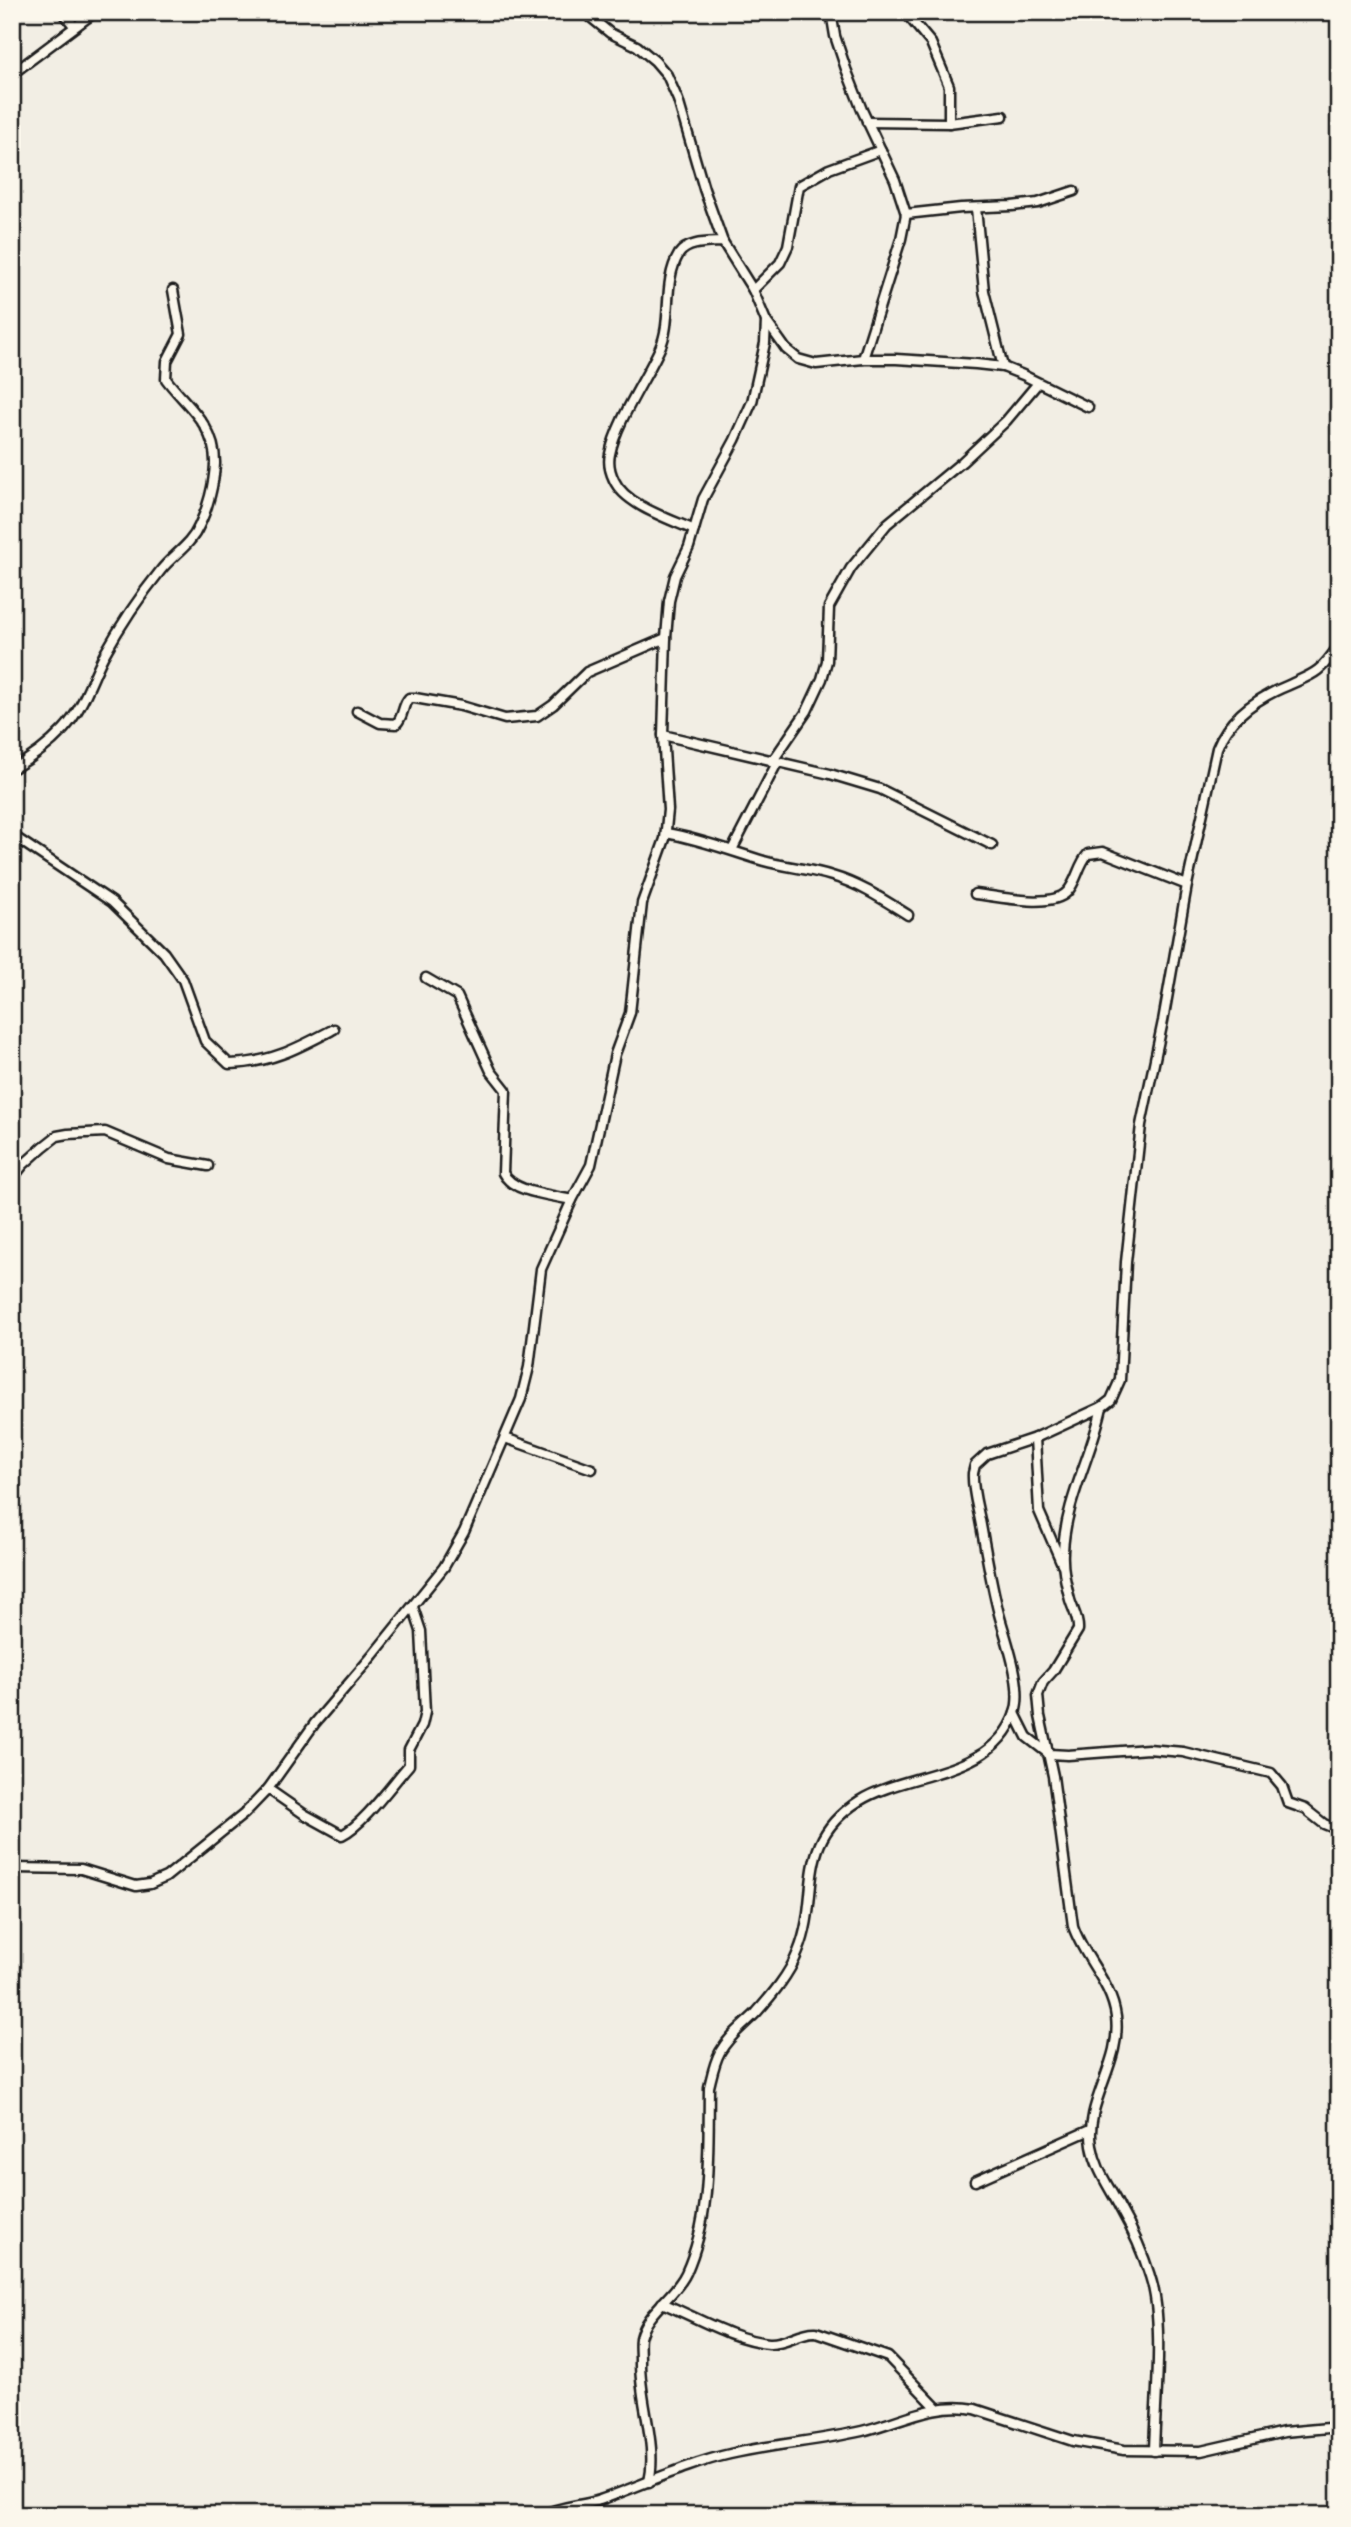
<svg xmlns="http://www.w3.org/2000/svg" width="1351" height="2527" font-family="'Gochi Hand',sans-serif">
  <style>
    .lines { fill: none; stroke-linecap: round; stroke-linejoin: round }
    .street-casing { stroke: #1c1c1c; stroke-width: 13 }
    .street { stroke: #fbf7ec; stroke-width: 8 }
  </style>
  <rect width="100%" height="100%" fill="#f2eee4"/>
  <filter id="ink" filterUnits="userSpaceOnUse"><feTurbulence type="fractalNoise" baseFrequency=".0143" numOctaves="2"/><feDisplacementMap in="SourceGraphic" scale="14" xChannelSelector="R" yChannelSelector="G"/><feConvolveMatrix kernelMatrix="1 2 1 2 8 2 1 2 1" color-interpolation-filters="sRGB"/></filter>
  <g filter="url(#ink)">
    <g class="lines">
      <g class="street-casing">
        <g id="street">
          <polyline points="63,12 74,26"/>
          <polyline points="831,12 835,36 846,69 862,110 895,180 906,214 901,239 863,359"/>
          <polyline points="905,12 931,43 949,86 949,123"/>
          <polyline points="12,74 95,12"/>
          <polyline points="867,122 949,123 1003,116"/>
          <polyline points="976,208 984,291 1003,367"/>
          <polyline points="906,214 961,208 1012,206 1038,203 1074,191"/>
          <polyline points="753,290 780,263 788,246 799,186 829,169 881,150"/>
          <polyline points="766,321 786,349 798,359 816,364 863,359 896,359 976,364 1003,367 1023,375 1088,407"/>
          <path d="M 694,530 C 670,519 625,505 614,480 C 610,472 608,463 610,454 C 616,422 646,379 660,348 C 673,320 662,282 679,254 C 688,241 709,243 723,242"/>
          <path d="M 357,711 L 380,723 L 396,724 C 404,717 402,705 409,698 L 415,698 L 461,706 L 505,719 L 537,716 L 553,705 L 587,672 L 666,638"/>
          <polyline points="663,735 830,774 880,789 992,845"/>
          <polyline points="772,762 807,711 822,679 827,661 829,607 851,568 887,524 962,462 1006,421 1038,383"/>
          <path d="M 12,769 C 30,759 49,745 63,730 C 83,709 91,680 104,655 C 120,626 140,596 161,570 C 173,555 191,545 199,526 C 208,508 214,484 215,464 C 216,425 186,406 166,379 L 167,361 L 181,334 L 173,290"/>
          <path d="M 666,833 C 700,839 731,851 764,861 C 786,867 810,869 832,876 C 860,884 884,900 908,915"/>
          <path d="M 12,835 L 112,902 L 164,953 L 183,980 L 205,1041 L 229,1064 C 271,1063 298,1048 334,1029"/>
          <polyline points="732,850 777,763"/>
          <path d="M 975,894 C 997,896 1051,909 1067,892 C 1077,882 1078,865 1088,854 L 1103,852 L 1187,885"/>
          <path d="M 426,978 L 457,996 L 491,1071 L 506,1090 L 503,1173 C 513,1193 552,1195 572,1200"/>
          <polyline points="12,1179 23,1165 43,1147 57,1136 68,1134 105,1132 169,1159 208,1166"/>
          <path d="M 1102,1407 C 1092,1455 1065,1501 1063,1552 C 1062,1568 1066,1584 1070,1600 C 1073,1610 1079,1619 1078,1630 L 1053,1671 L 1043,1682 L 1038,1695 L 1040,1716 L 1053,1776 L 1073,1926 C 1083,1957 1112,1983 1116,2017 C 1122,2063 1084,2102 1092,2146 C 1096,2170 1109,2186 1120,2208 C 1132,2229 1143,2253 1150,2276 C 1165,2320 1155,2403 1154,2451"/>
          <polyline points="505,1438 592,1469"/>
          <polyline points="1035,1438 1039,1511 1062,1564"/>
          <polyline points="1015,1713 1027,1737 1049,1754 1068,1755 1148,1749 1183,1752 1271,1773 1282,1786 1288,1803 1305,1809 1324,1824 1339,1830"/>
          <path d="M 268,1789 L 304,1814 L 342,1835 C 364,1824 392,1784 409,1765 L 409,1750 L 422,1725 L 425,1712 L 421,1631 L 413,1607"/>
          <polyline points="12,1868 81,1869 136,1886 150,1884 166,1877 244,1814 268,1789 315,1723 373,1655 444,1567 464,1532 521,1399 529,1367 541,1269 572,1200 591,1165 615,1054 630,1013 642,903 665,839 668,810 663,735 666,638 669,601 675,576 689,547 703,499 735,440 752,402 765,343 766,321 753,290 723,242 704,189 678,100 667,75 655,61 637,46 610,33 584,12"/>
          <polyline points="975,2181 1090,2130"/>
          <path d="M 662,2303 C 696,2317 733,2340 769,2343 C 786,2344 800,2331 816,2332 L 888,2357 L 936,2407"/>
          <path d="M 649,2482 C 658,2445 639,2400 640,2360 C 640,2353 639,2345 640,2338 C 646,2311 675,2297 686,2273 C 712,2216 708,2149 709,2087 C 712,2075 714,2063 720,2052 C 729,2036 743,2026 756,2013 C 772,1995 789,1975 798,1952 C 822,1894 793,1843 859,1801 C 907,1771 993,1777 1015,1713 C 1024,1687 1006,1640 999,1614 C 991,1583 986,1552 980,1520 C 977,1505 972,1489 973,1473 L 975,1465 L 987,1454 L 1035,1438 L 1102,1407 L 1111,1400 L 1120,1380 L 1126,1262 L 1141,1125 L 1163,1021 L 1187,885 L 1217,748 C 1229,717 1259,697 1289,685 C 1299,680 1309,677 1318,670 C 1327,663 1333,654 1339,645"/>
          <path d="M 543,2515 C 561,2506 581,2506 600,2500 C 643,2485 686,2464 730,2454 C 774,2444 818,2441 862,2431 C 900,2422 934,2401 975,2409 L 1073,2441 L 1124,2450 L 1201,2451 L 1284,2432 L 1339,2427"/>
        </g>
      </g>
      <use href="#street" class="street"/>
    </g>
  </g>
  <rect width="1351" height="2527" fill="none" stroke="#fbf7ec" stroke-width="42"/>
  <rect x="21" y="21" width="1309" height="2485" fill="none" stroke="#1c1c1c" stroke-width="2.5" filter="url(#ink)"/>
</svg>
